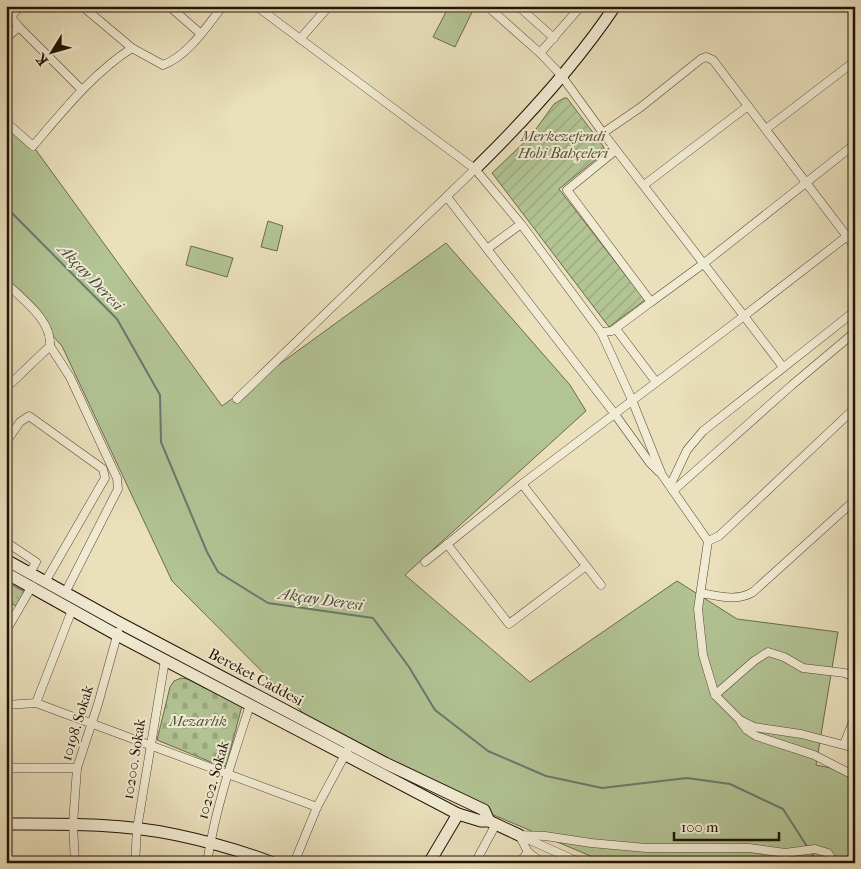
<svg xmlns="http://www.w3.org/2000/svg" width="861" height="869" font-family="'IM FELL French Canon',serif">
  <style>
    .grass { fill: #b2c394; stroke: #6a6b4c }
    .cemetery { fill: url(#cemetery-stones); stroke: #6a6b4c }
    .park { fill: url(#park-dots); stroke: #6a6b4c }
    .garden { fill: url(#garden-furrows); stroke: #6a6b4c }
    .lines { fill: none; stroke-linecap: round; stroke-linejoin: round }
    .stream { stroke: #69786f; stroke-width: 2 }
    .street-casing { stroke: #544633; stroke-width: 9 }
    .secondary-casing { stroke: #221305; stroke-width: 13 }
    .street { stroke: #f1ebd3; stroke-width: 8 }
    .secondary { stroke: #f1ebd3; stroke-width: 11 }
    .labels { text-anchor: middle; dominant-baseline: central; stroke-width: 4; stroke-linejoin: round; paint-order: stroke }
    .park-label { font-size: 15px; font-style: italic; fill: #545137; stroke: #f1ebd3 }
    .street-label { font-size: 15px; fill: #221305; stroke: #f1ebd3 }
    .water-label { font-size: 16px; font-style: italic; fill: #4b4e43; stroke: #f1ebd3 }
  </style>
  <defs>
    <pattern id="cemetery-stones" width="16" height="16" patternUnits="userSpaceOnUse" patternTransform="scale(1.25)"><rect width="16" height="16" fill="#b2c394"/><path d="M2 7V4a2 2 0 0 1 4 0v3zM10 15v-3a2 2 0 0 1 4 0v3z" fill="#99a77e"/></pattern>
    <pattern id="park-dots" width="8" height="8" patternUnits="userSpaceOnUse" patternTransform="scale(1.25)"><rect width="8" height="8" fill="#b2c394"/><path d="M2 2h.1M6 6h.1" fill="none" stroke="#99a77e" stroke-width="1.8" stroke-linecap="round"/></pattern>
    <pattern id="garden-furrows" width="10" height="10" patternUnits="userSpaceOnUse" patternTransform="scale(1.25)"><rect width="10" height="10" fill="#b2c394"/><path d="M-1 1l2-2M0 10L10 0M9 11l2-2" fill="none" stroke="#99a77e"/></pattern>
  </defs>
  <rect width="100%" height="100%" fill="#eae0bc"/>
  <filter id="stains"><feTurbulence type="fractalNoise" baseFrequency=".004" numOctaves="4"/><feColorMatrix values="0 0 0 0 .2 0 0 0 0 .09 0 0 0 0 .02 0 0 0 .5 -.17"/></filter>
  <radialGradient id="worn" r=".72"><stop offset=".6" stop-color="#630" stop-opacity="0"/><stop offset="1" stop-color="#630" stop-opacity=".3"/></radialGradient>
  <g class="grass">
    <polygon points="449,6 475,6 455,47 433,37"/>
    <polygon points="6,116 33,146 222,406 446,243 570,385 586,411 405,575 530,682 677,581 737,619 838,632 816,765 855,773 855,863 607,863 340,750 172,581 62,346 6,285"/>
    <polygon points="268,221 283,226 277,251 261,247"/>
    <polygon points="191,246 233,258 227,277 186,265"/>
  </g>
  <polygon class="cemetery" points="181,678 187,679 242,706 226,766 223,767 157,740 170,687 174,681"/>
  <polygon class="park" points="6,582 27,593 18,606 6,603"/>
  <polygon class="garden" points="564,98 567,98 603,146 605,152 559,189 645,300 609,327 492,173 531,136 554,104"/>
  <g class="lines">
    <g class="stream">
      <polyline points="6,207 117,319 160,395 161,442 207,552 218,572 268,603 373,618 409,667 435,710 488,751 546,776 602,788 687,778 730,784 783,809 808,848"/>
      <polyline points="811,852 817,863"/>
    </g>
    <g class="street-casing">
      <g id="street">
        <polyline points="82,6 132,48"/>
        <polyline points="169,6 201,34"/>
        <polyline points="256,6 475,169 521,224 601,332 632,400 662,475 708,541 698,609 703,655 715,695 740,720 754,727 801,734 855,748"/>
        <polyline points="487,6 540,53 561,75 603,133 641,107 701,59 706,57 713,60 855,247"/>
        <polyline points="518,6 554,38"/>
        <polyline points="8,13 19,27 82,90"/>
        <polyline points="11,17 20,6"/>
        <polyline points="6,38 19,27"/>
        <polyline points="300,39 329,6"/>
        <polyline points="540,53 581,6"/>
        <path d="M 6,122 L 33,146 C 63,111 93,73 132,48 L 163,65 C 189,55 206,27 223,6"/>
        <polyline points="766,129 855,61"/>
        <polyline points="603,133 744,316 855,230"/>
        <polyline points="616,150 567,190 651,302 703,264 855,144"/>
        <polyline points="644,185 748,106"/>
        <polyline points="447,197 614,413 650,463 659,472"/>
        <polyline points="487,249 521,224"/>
        <path d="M 6,283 C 23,300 52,320 50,346"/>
        <polyline points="616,329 656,382"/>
        <polyline points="601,332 612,331 651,302"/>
        <polyline points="6,388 50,346 70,377 117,478 118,489 65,593"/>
        <polyline points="237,399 475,169"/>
        <polyline points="6,442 20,422 29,416 103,469 105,478 45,582"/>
        <polyline points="522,484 601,585"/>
        <polyline points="670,486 687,450 703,431 855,311"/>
        <polyline points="673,491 792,385 855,332"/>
        <polyline points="708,541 719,536 855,408"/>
        <polyline points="6,542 36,562 30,573"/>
        <polyline points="447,544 509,624 586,566"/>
        <polyline points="425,562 522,484 744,316 783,367"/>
        <path d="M 701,593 C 719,596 736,602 753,592 L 855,500"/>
        <polyline points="6,631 32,586"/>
        <polyline points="715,695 754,661 768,652 784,657 803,668 845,673 855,678"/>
        <polyline points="36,703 72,610"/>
        <polyline points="6,705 36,703 317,807"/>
        <polyline points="741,722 747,730 756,736 814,755 855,776"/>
        <polyline points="844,744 855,717"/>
        <polyline points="6,768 77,768"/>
        <polyline points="519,835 545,836 591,843 646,848 749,848 785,853 815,849 828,853 835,863"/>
        <polyline points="519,835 528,852 542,863"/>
        <polyline points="523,837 581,863"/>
        <polyline points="75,863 73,824 77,768 98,704 118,632"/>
        <polyline points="135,863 137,829 165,660"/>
        <path d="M 207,863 C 215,809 233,757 250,705"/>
        <polyline points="294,863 317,807 347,751"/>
        <polyline points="475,863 496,824"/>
        <polyline points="519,863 528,852"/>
      </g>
    </g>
    <g class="secondary-casing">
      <g id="secondary">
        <polyline points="6,9 8,13"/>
        <path d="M 475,169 C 525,120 576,64 615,6"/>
        <polyline points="6,560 118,622 385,763 484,810 489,821"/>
        <polyline points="6,573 117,635 458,814 481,821 489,821 519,835"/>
        <path d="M 6,824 C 63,824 122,823 177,835 C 210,842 242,851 273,863"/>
        <polyline points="429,863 458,814"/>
      </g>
    </g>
    <use href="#street" class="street"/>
    <use href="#secondary" class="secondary"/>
  </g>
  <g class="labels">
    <g class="park-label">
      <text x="563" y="136">Merkezefendi<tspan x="563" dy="17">Hobi Bahçeleri</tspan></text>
      <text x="198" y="721">Mezarlık</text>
    </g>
    <g class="street-label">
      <text transform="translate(256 677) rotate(28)">Bereket Caddesi</text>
      <text transform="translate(77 723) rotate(-73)">10198. Sokak</text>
      <text transform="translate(134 759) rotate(-81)">10200. Sokak</text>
      <text transform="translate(213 780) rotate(-74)">10202. Sokak</text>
    </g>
    <g class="water-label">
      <text transform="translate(91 277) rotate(46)">Akçay Deresi</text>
      <text transform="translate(321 599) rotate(8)">Akçay Deresi</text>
    </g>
  </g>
  <rect width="861" height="869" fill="none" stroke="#eae0bc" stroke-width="25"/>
  <rect x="8" y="8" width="846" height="854" fill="none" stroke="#221305" stroke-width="2.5"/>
  <rect x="12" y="12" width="836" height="844" fill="none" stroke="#221305"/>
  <g transform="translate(52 52) rotate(233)" stroke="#f1ebd3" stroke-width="4" paint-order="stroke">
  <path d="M0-4L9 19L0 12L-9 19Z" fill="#221305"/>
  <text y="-8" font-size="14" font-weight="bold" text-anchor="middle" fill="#221305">K</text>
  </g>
  <path d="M674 832v8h105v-8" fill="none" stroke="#221305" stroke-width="2.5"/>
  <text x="681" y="832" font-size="15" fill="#221305" stroke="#f1ebd3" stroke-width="4" paint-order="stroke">100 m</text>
  <rect width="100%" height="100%" filter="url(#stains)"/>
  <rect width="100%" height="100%" fill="url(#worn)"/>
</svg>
